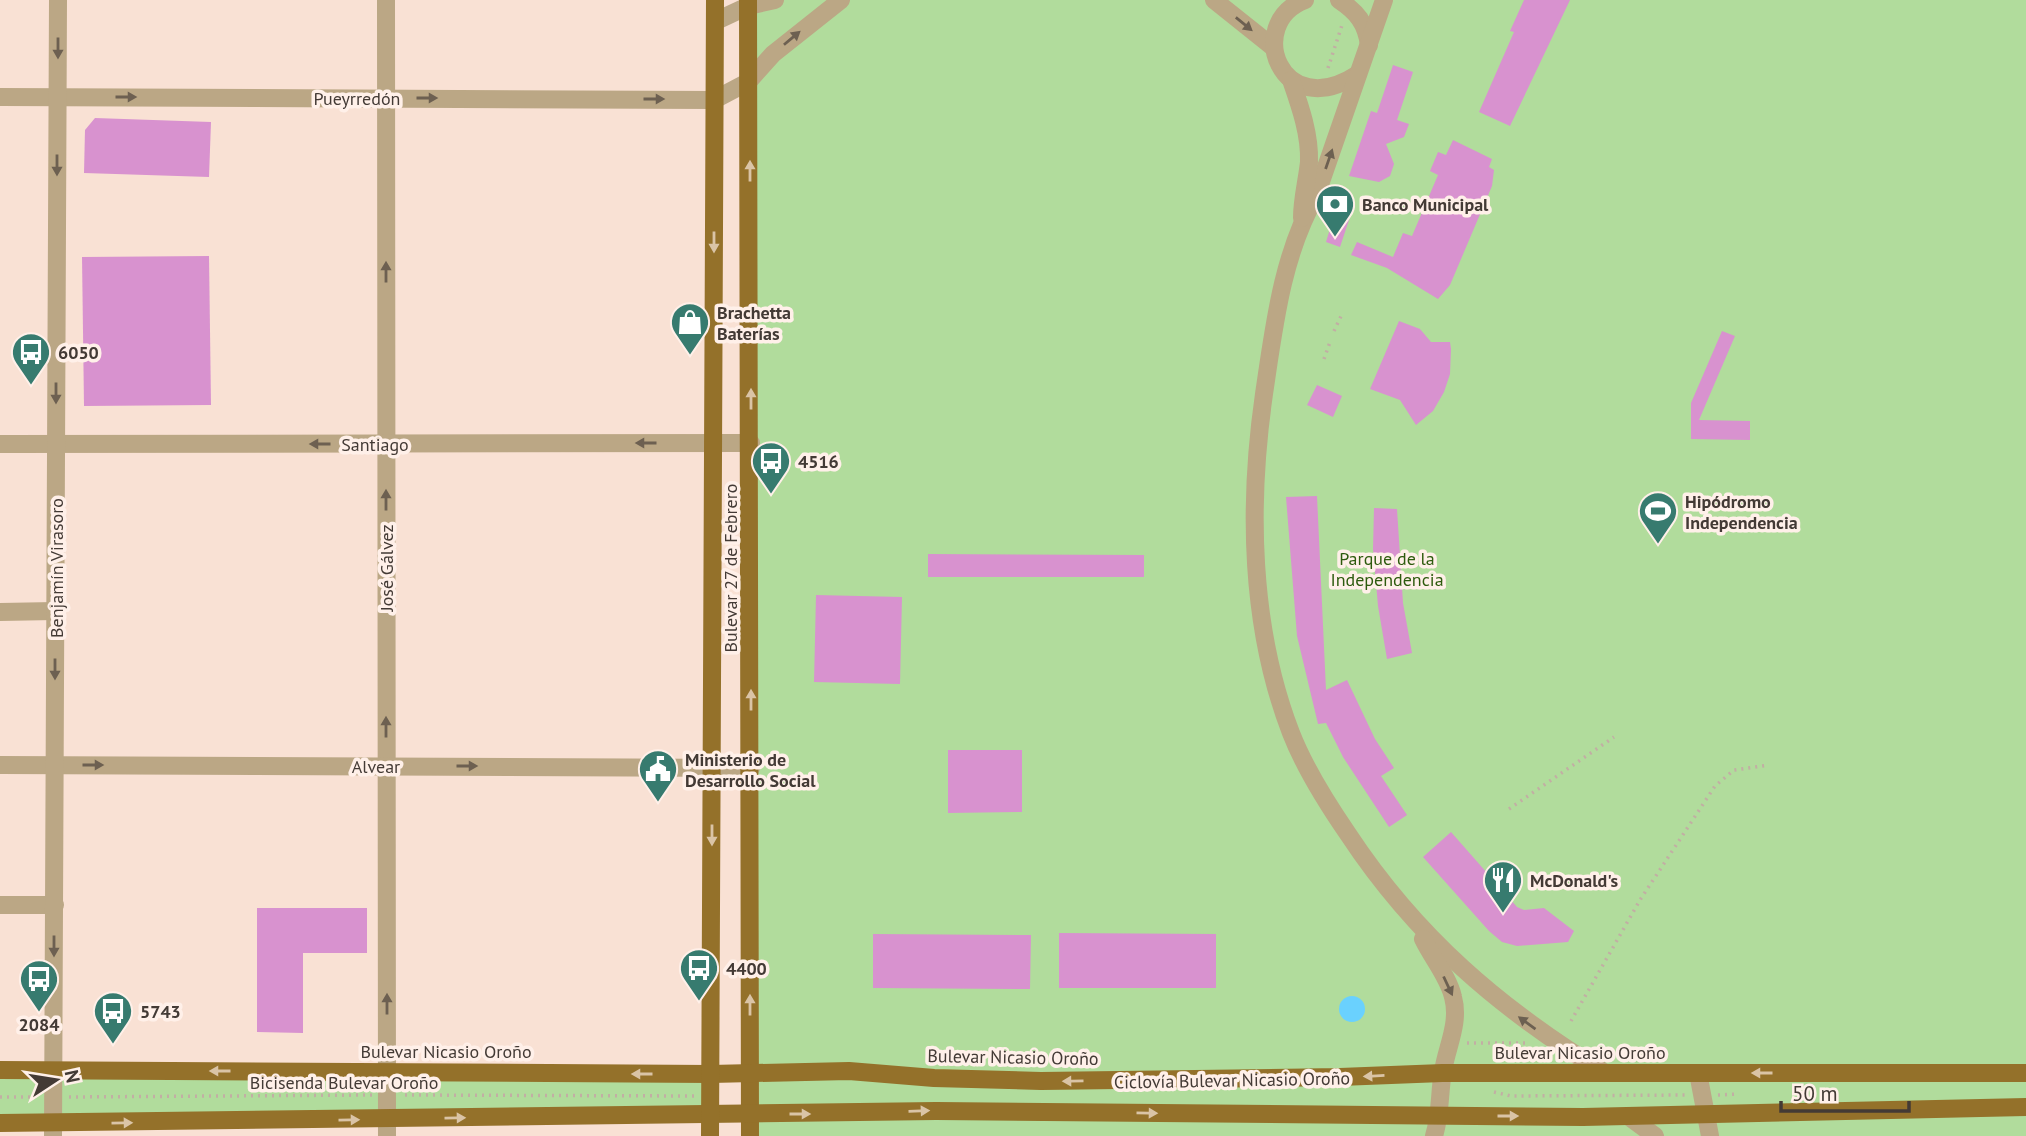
<svg xmlns="http://www.w3.org/2000/svg" width="2026" height="1136" font-family="'PT Sans',sans-serif">
  <style>
    .green { fill: #b1dc9c }
    .water { fill: #6ad1fe }
    .building { fill: #d892cf }
    .lines { fill: none; stroke-linecap: round; stroke-linejoin: round }
    .path { stroke: #c2aea4; stroke-width: 3.5; stroke-dasharray: 2 5; stroke-linecap: butt }
    .minor { stroke: #bba785; stroke-width: 18 }
    .major { stroke: #94712a; stroke-width: 18 }
    .oneway { fill: #6d6051 }
    .oneway2 { fill: #dac4a6 }
    .labels { text-anchor: middle; dominant-baseline: central; stroke-width: 7; stroke-linejoin: round; paint-order: stroke }
    .street-label { font-size: 18px; fill: #433a35; stroke: #fff0e9 }
    .poi-label { font-size: 18px; font-weight: bold; fill: #433a35; stroke: #fff0e9; text-anchor: start }
    .park-label { font-size: 18px; fill: #2d5b0d; stroke: #fff0e9 }
  </style>
  <rect width="100%" height="100%" fill="#f9e1d4"/>
  <g class="green">
    <polygon points="748,0 2026,0 2026,1136 750,1136"/>
    <polygon points="0,1070 711,1074 710,1114 0,1123"/>
  </g>
  <circle class="water" cx="1352" cy="1009" r="13"/>
  <g class="building">
    <polygon points="1524,0 1570,0 1510,126 1479,112 1514,32 1510,31"/>
    <polygon points="1393,65 1413,72 1397,120 1409,124 1404,137 1386,144 1394,164 1390,176 1379,182 1349,176 1371,111 1377,113"/>
    <polygon points="95,118 211,122 209,177 84,173 85,130"/>
    <polygon points="1453,140 1492,159 1489,167 1494,170 1492,186 1450,285 1438,299 1387,268 1351,255 1357,242 1393,257 1403,233 1412,236 1438,175 1430,171 1438,152 1446,155"/>
    <polygon points="1336,209 1351,214 1340,247 1326,242"/>
    <polygon points="209,256 211,405 84,406 82,257"/>
    <polygon points="1399,321 1420,329 1431,342 1450,342 1451,349 1450,374 1444,392 1433,411 1416,425 1400,400 1370,389"/>
    <polygon points="1722,331 1735,336 1699,420 1750,421 1750,440 1691,439 1691,403"/>
    <polygon points="1317,385 1342,396 1333,417 1307,405"/>
    <polygon points="1317,496 1326,690 1347,680 1375,739 1394,768 1381,776 1407,815 1389,827 1343,757 1326,723 1318,724 1297,636 1286,497"/>
    <polygon points="1374,508 1397,509 1403,603 1412,653 1387,659 1378,606 1373,549"/>
    <polygon points="928,554 1144,555 1144,577 928,577"/>
    <polygon points="816,595 902,597 900,684 814,682"/>
    <polygon points="948,750 1022,750 1022,812 948,813"/>
    <polygon points="1451,832 1517,907 1524,910 1544,908 1574,931 1568,942 1517,946 1502,942 1489,931 1423,857"/>
    <polygon points="257,908 367,908 367,953 303,953 303,1033 257,1032"/>
    <polygon points="1059,933 1216,934 1216,988 1059,988"/>
    <polygon points="873,934 1031,935 1030,989 873,988"/>
  </g>
  <g class="lines">
    <g class="path">
      <polyline points="1328,68 1343,22"/>
      <polyline points="1334,331 1342,314"/>
      <polyline points="1324,359 1330,342"/>
      <polyline points="1509,809 1614,737"/>
      <polyline points="1571,1021 1640,900 1715,786 1734,770 1769,765"/>
      <polyline points="1467,1043 1529,1043"/>
      <polyline points="1494,1092 1511,1096 1686,1095"/>
      <polyline points="405,1095 694,1096"/>
      <polyline points="1718,1095 1738,1094"/>
      <polyline points="0,1097 36,1097"/>
      <polyline points="69,1097 372,1095"/>
    </g>
    <g class="minor">
      <polyline points="386,0 387,1136"/>
      <polyline points="1214,0 1274,48"/>
      <path d="M 1305,0 C 1244,23 1280,125 1358,74"/>
      <path d="M 1339,0 C 1357,12 1366,23 1369,45"/>
      <path d="M 1384,0 L 1316,196 C 1282,255 1274,327 1264,394 C 1248,505 1250,627 1291,733 C 1305,769 1326,802 1348,834 C 1416,937 1500,1009 1605,1073"/>
      <polyline points="716,21 748,6 775,0"/>
      <path d="M 1291,80 C 1300,106 1310,134 1309,162 C 1307,181 1302,199 1302,218"/>
      <polyline points="0,97 714,100 748,82 773,54 841,0"/>
      <polyline points="0,444 751,443"/>
      <polyline points="0,612 55,611"/>
      <polyline points="0,765 751,768"/>
      <polyline points="0,905 55,905"/>
      <path d="M 1423,939 C 1432,958 1448,976 1453,997 C 1460,1023 1447,1046 1443,1071 C 1439,1094 1441,1114 1434,1136"/>
      <polyline points="1698,1073 1710,1136"/>
      <polyline points="1628,1116 1655,1136"/>
      <polyline points="53,1136 58,0"/>
    </g>
    <g class="major">
      <polyline points="748,0 750,1136"/>
      <polyline points="0,1070 711,1074 849,1071 934,1078 1041,1081 1340,1077 1442,1073 2026,1073"/>
      <polyline points="0,1123 936,1111 1583,1117 2026,1107"/>
      <polyline points="710,1136 715,0"/>
    </g>
  </g>
  <defs><path id="oneway-solid" d="M-6-.8H1V-3.2L6.5 0L1 3.2V.8H-6Z" transform="scale(1.75)"/></defs>
  <g class="oneway">
    <use href="#oneway-solid" transform="translate(1244 24) rotate(39)"/>
    <use href="#oneway-solid" transform="translate(792 38) rotate(-40)"/>
    <use href="#oneway-solid" transform="translate(58 48) rotate(90)"/>
    <use href="#oneway-solid" transform="translate(126 97)"/>
    <use href="#oneway-solid" transform="translate(427 98)"/>
    <use href="#oneway-solid" transform="translate(654 99)"/>
    <use href="#oneway-solid" transform="translate(1329 159) rotate(-71)"/>
    <use href="#oneway-solid" transform="translate(57 165) rotate(90)"/>
    <use href="#oneway-solid" transform="translate(386 272) rotate(-90)"/>
    <use href="#oneway-solid" transform="translate(56 393) rotate(90)"/>
    <use href="#oneway-solid" transform="translate(646 443) rotate(180)"/>
    <use href="#oneway-solid" transform="translate(320 444) rotate(180)"/>
    <use href="#oneway-solid" transform="translate(386 500) rotate(-90)"/>
    <use href="#oneway-solid" transform="translate(55 669) rotate(90)"/>
    <use href="#oneway-solid" transform="translate(386 727) rotate(-90)"/>
    <use href="#oneway-solid" transform="translate(93 765)"/>
    <use href="#oneway-solid" transform="translate(467 766)"/>
    <use href="#oneway-solid" transform="translate(54 946) rotate(90)"/>
    <use href="#oneway-solid" transform="translate(1448 986) rotate(65)"/>
    <use href="#oneway-solid" transform="translate(387 1004) rotate(-90)"/>
    <use href="#oneway-solid" transform="translate(1527 1023) rotate(-144)"/>
  </g>
  <g class="oneway2">
    <use href="#oneway-solid" transform="translate(750 171) rotate(-90)"/>
    <use href="#oneway-solid" transform="translate(714 242) rotate(90)"/>
    <use href="#oneway-solid" transform="translate(751 399) rotate(-90)"/>
    <use href="#oneway-solid" transform="translate(751 700) rotate(-90)"/>
    <use href="#oneway-solid" transform="translate(712 835) rotate(90)"/>
    <use href="#oneway-solid" transform="translate(750 1005) rotate(-90)"/>
    <use href="#oneway-solid" transform="translate(220 1071) rotate(-180)"/>
    <use href="#oneway-solid" transform="translate(1762 1073) rotate(-180)"/>
    <use href="#oneway-solid" transform="translate(642 1074) rotate(-180)"/>
    <use href="#oneway-solid" transform="translate(1374 1076) rotate(177)"/>
    <use href="#oneway-solid" transform="translate(1073 1081) rotate(179)"/>
    <use href="#oneway-solid" transform="translate(919 1111) rotate(-2)"/>
    <use href="#oneway-solid" transform="translate(1147 1113) rotate(1)"/>
    <use href="#oneway-solid" transform="translate(800 1114)"/>
    <use href="#oneway-solid" transform="translate(1508 1116)"/>
    <use href="#oneway-solid" transform="translate(455 1118) rotate(-1)"/>
    <use href="#oneway-solid" transform="translate(349 1120) rotate(-1)"/>
    <use href="#oneway-solid" transform="translate(122 1123) rotate(-1)"/>
  </g>
  <defs>
    <g id="bank-pin" transform="scale(2.0125)"><path d="M0 17L-7.5 6A9.5 9.5 0 1 1 7.5 6Z" fill="#377b6f" stroke="#fff0e9"/><path d="M-6-4H6V4H-6ZM0-2.3a2.3 2.3 0 1 0 0 4.6a2.3 2.3 0 1 0 0-4.6Z" fill="#fff"/></g>
    <g id="shop-pin" transform="scale(2.0125)"><path d="M0 17L-7.5 6A9.5 9.5 0 1 1 7.5 6Z" fill="#377b6f" stroke="#fff0e9"/><path d="M-5-2.5h2.3a2.7 3.5 0 0 1 5.4 0H5L5.5 6h-11ZM-1.5-2.5h3a1.5 2.3 0 0 0-3 0Z" fill="#fff"/></g>
    <g id="bus-pin" transform="scale(2.0125)"><path d="M0 17L-7.5 6A9.5 9.5 0 1 1 7.5 6Z" fill="#377b6f" stroke="#fff0e9"/><path d="M-5-6H5V4H4V6H2V4H-2V6H-4V4H-5ZM-3.5-4V0h7V-4ZM-3.5 1.2v1.5H-2V1.2ZM2 1.2v1.5H3.5V1.2Z" fill="#fff"/></g>
    <g id="stadium-pin" transform="scale(2.0125)"><path d="M0 17L-7.5 6A9.5 9.5 0 1 1 7.5 6Z" fill="#377b6f" stroke="#fff0e9"/><path d="M0-5a6.5 5 0 1 0 0 10a6.5 5 0 1 0 0-10ZM-3.5-1.8h7v3.6h-7Z" fill="#fff"/></g>
    <g id="civic-pin" transform="scale(2.0125)"><path d="M0 17L-7.5 6A9.5 9.5 0 1 1 7.5 6Z" fill="#377b6f" stroke="#fff0e9"/><path d="M-.6-6.5H3V-4.5H.6V-3L4-1V1h2V6H-6V1h2V-1L-.6-3ZM-1.2 2.5V6h2.4V2.5Z" fill="#fff"/></g>
    <g id="restaurant-pin" transform="scale(2.0125)"><path d="M0 17L-7.5 6A9.5 9.5 0 1 1 7.5 6Z" fill="#377b6f" stroke="#fff0e9"/><path d="M-5-6h1v4h1v-4h1v4h1v-4h1v5L-1.5 .5V6h-2V.5L-5-1ZM5-6V6H3V1.5H1.5Q1.5-4 5-6Z" fill="#fff"/></g>
  </defs>
  <g fill-rule="evenodd">
    <use href="#bank-pin" x="1335" y="204"/>
    <use href="#shop-pin" x="690" y="322"/>
    <use href="#bus-pin" x="31" y="352"/>
    <use href="#bus-pin" x="771" y="461"/>
    <use href="#stadium-pin" x="1658" y="511"/>
    <use href="#civic-pin" x="658" y="769"/>
    <use href="#restaurant-pin" x="1503" y="880"/>
    <use href="#bus-pin" x="699" y="968"/>
    <use href="#bus-pin" x="39" y="979"/>
    <use href="#bus-pin" x="113" y="1011"/>
  </g>
  <g class="labels">
    <g class="street-label">
      <text x="357" y="98">Pueyrredón</text>
      <text x="375" y="444">Santiago</text>
      <text transform="translate(56 568) rotate(-90)">Benjamín Virasoro</text>
      <text transform="translate(386 568) rotate(-90)">José Gálvez</text>
      <text transform="translate(730 568) rotate(-90)">Bulevar 27 de Febrero</text>
      <text x="376" y="766">Alvear</text>
      <text x="446" y="1051">Bulevar Nicasio Oroño</text>
      <text x="1580" y="1052">Bulevar Nicasio Oroño</text>
      <text transform="translate(1013 1057) rotate(1)">Bulevar Nicasio Oroño</text>
      <text transform="translate(1232 1080) rotate(-1)">Ciclovía Bulevar Nicasio Oroño</text>
      <text x="344" y="1082">Bicisenda Bulevar Oroño</text>
    </g>
    <g class="poi-label">
      <text x="1362" y="204">Banco Municipal</text>
      <text x="717" y="312">Brachetta<tspan x="717" dy="21">Baterías</tspan></text>
      <text x="58" y="352">6050</text>
      <text x="798" y="461">4516</text>
      <text x="1685" y="501">Hipódromo<tspan x="1685" dy="21">Independencia</tspan></text>
      <text x="685" y="759">Ministerio de<tspan x="685" dy="21">Desarrollo Social</tspan></text>
      <text x="1530" y="880">McDonald's</text>
      <text x="726" y="968">4400</text>
      <text x="140" y="1011">5743</text>
      <text x="39" y="1024" text-anchor="middle">2084</text>
    </g>
    <g class="park-label">
      <text x="1387" y="558">Parque de la<tspan x="1387" dy="21">Independencia</tspan></text>
    </g>
  </g>
  <g transform="translate(56 1080) rotate(78)" stroke="#fff0e9" stroke-width="5" paint-order="stroke">
  <path d="M0-5L12 26L0 18L-12 26Z" fill="#433a35"/>
  <text y="-10" font-size="19" font-weight="bold" text-anchor="middle" fill="#433a35">N</text>
  </g>
  <path d="M1781 1101v10h128v-10" fill="none" stroke="#433a35" stroke-width="3.5"/>
  <text x="1792" y="1101" font-size="21" fill="#433a35" stroke="#fff0e9" stroke-width="5" paint-order="stroke">50 m</text>
</svg>
